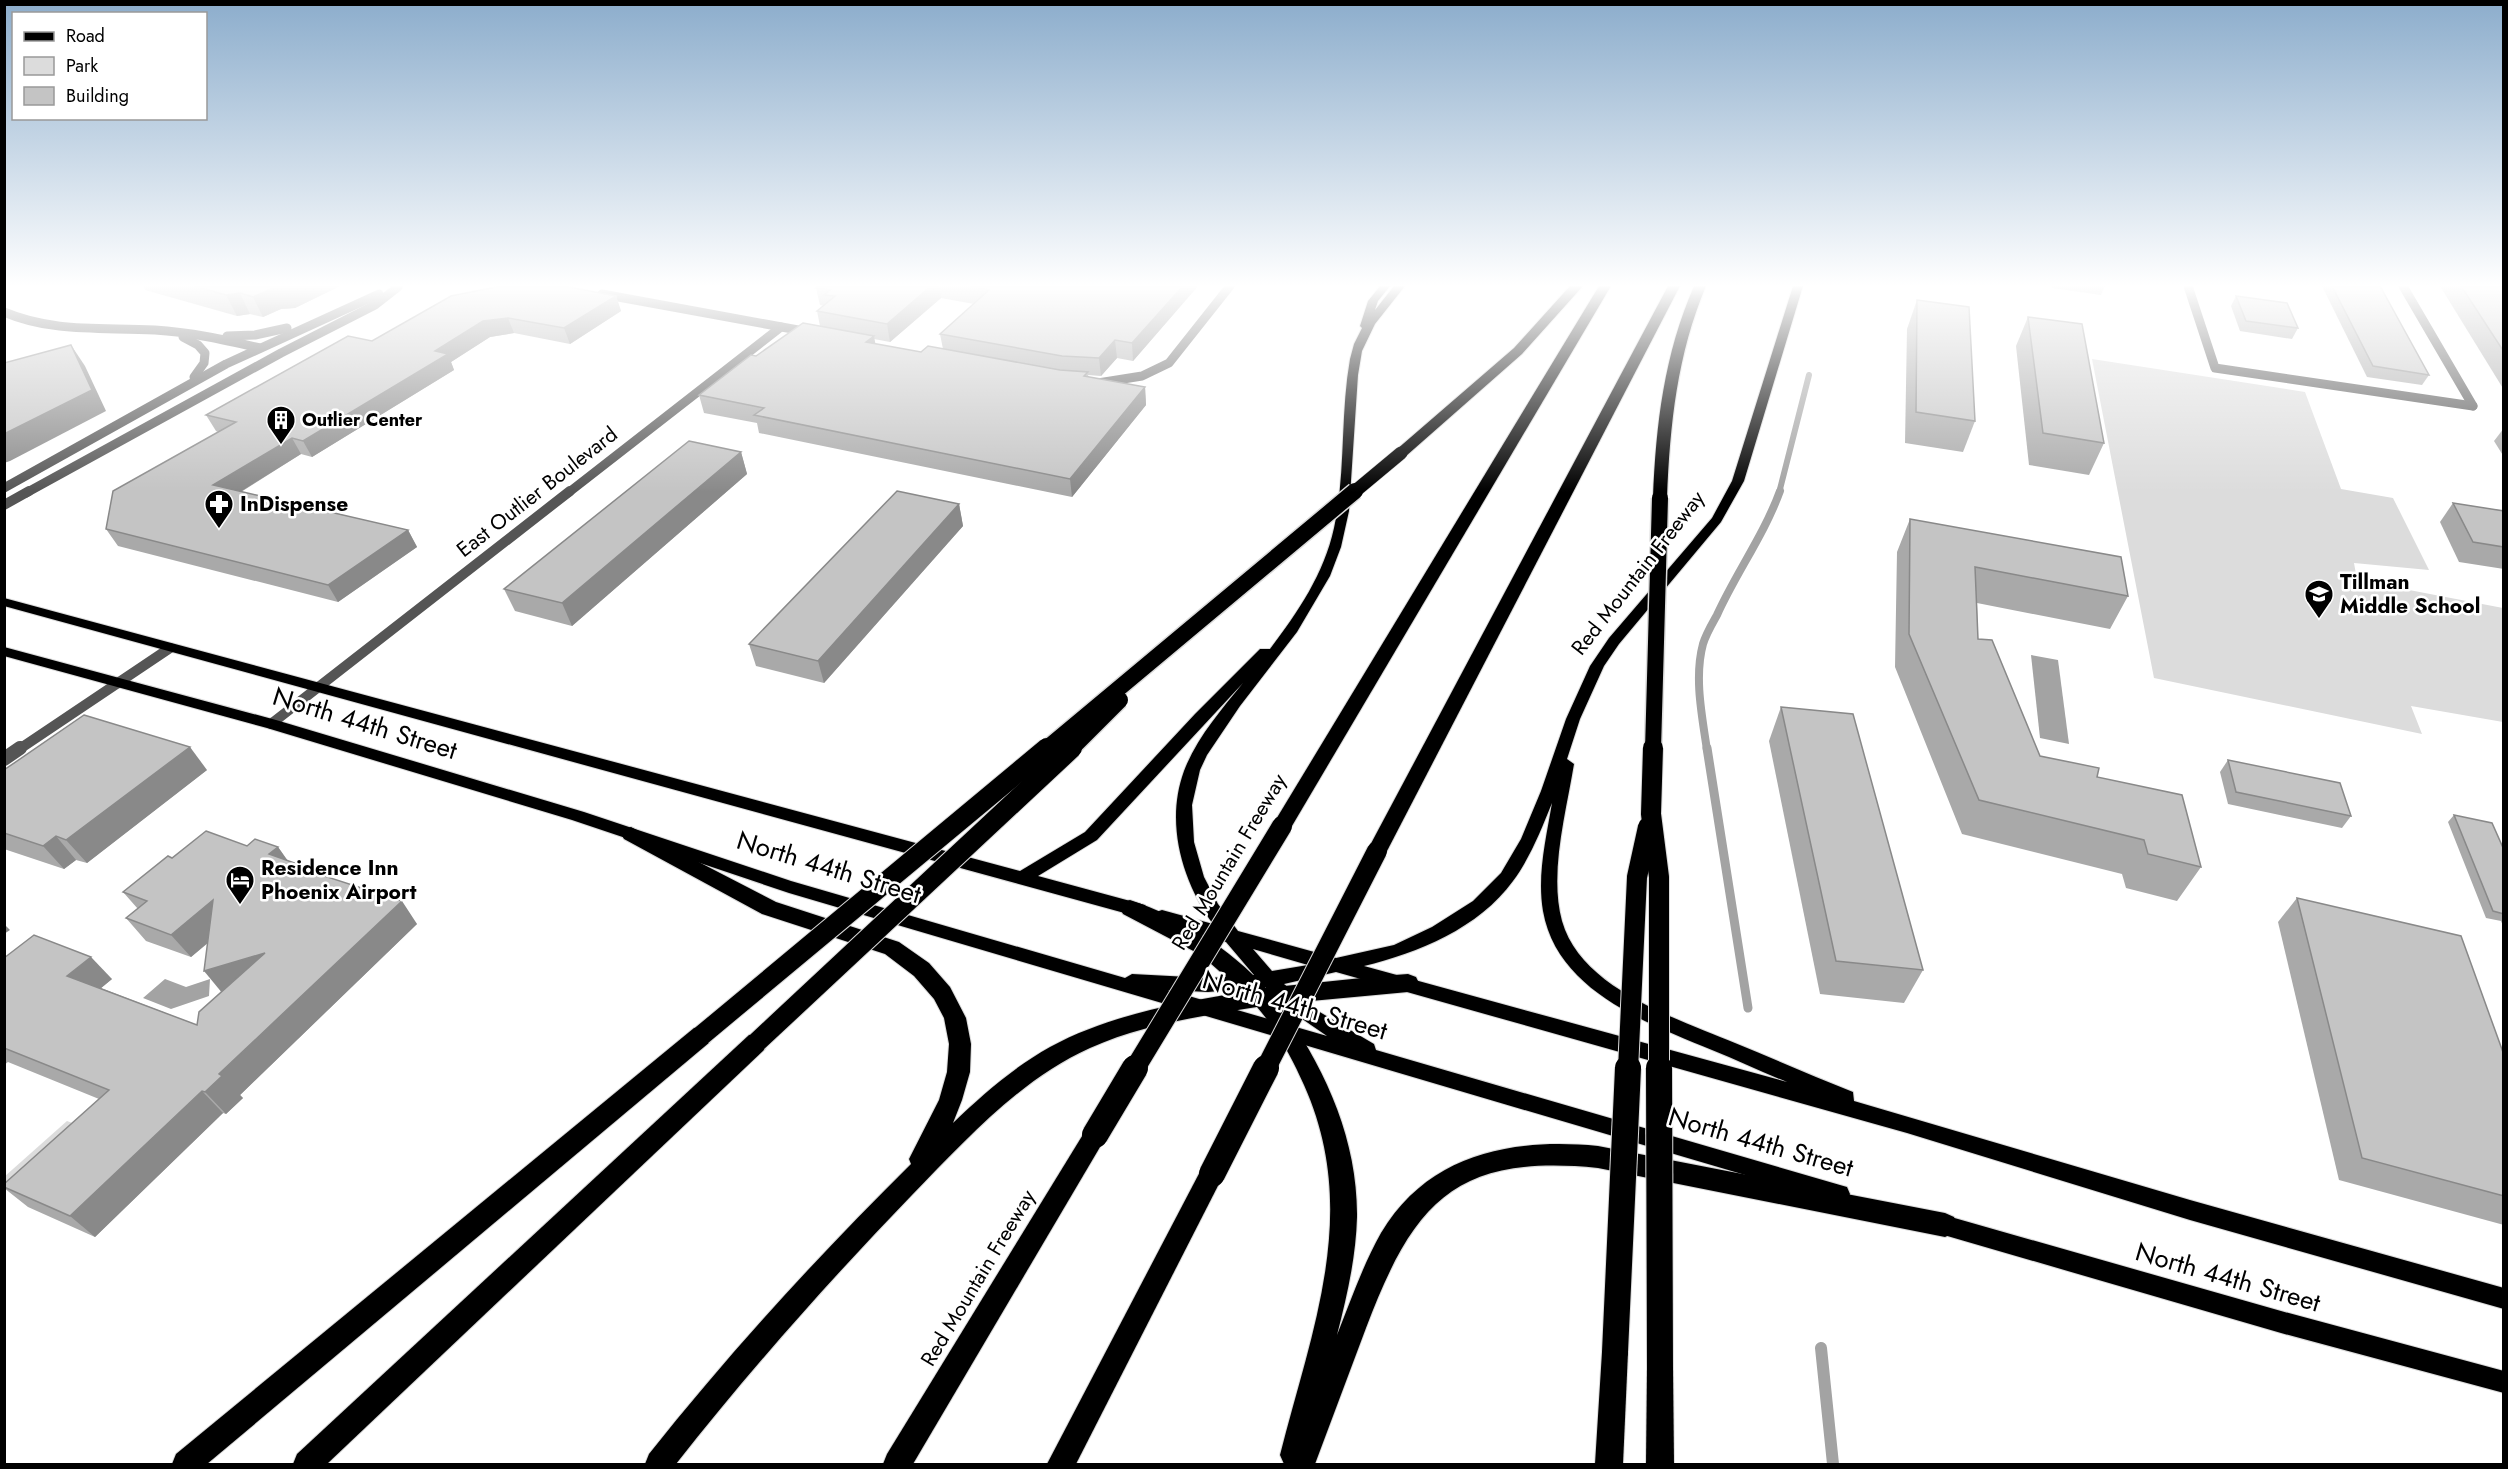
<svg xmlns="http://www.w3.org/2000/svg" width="2508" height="1469" font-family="Jost,sans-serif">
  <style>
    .green { fill: #dcdcdc }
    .water { fill: #a3a3a3 }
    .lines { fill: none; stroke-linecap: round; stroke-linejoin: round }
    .stream-far3 { stroke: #a3a3a3; stroke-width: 6 }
    .stream-far2 { stroke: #a3a3a3; stroke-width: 8 }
    .stream-far1 { stroke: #a3a3a3; stroke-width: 9 }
    .stream { stroke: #a3a3a3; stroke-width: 12 }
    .primary-casing { stroke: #dbdbdb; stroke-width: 2 }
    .highway-casing { stroke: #dbdbdb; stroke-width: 2 }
    .street-far2 { stroke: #555; stroke-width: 9 }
    .street-far1 { stroke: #555; stroke-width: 10 }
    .street { stroke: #555; stroke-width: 14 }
    .primary { fill: #000; fill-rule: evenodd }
    .highway { fill: #000; fill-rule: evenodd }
    .highway-bridge-far3-casing { stroke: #dbdbdb; stroke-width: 14; stroke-linecap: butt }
    .highway-bridge-far2-casing { stroke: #dbdbdb; stroke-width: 19; stroke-linecap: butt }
    .highway-bridge-far1-casing { stroke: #dbdbdb; stroke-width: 22; stroke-linecap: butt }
    .highway-bridge-casing { stroke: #dbdbdb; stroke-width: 28; stroke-linecap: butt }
    .highway-bridge-far3 { stroke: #000; stroke-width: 13 }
    .highway-bridge-far2 { stroke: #000; stroke-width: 16 }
    .highway-bridge-far1 { stroke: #000; stroke-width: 20 }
    .highway-bridge { stroke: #000; stroke-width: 26 }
    .wall { fill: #a9a9a9; fill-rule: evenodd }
    .shaded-wall { fill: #898989 }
    .building { fill: #c4c4c4; stroke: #898989; stroke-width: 1.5 }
    .labels { text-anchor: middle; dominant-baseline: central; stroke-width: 5; stroke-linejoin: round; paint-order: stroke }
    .far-poi-label { font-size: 18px; font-weight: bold; fill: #000; stroke: #fff; text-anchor: start }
    .street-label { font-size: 21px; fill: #000; stroke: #fff }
    .poi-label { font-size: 21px; font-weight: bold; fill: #000; stroke: #fff; text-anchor: start }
    .near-street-label { font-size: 26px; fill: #000; stroke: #fff }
  </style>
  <rect width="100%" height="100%" fill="#fff"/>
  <g class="green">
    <polygon points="2092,359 2305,392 2341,489 2393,498 2429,570 2354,563 2357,580 2503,608 2503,722 2411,706 2422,734 2154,678"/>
    <polygon points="67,1121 91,1130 23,1192 5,1184 4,1177"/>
  </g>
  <g class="water">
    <polygon points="2031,655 2058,660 2069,744 2040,738"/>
    <polygon points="165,979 186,987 210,979 209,996 171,1009 143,998"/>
  </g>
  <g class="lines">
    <polyline class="stream-far3" points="1779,493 1809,375"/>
    <path class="stream-far2" d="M 1707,750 C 1702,716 1694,677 1703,644 C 1706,634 1712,624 1717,615 C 1736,573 1764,535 1780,491"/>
    <polyline class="stream-far1" points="1707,748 1748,1008"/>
    <polyline class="stream" points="1821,1348 1833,1464"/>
    <g class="primary-casing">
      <g id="primary">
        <path d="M 1380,286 L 1390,286 L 1378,301 L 1375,310 L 1394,286 L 1405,286 L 1375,324 L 1362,351 L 1358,375 L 1349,511 L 1341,547 L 1330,576 L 1297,632 L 1240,706 L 1207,755 L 1200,770 L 1192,805 L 1194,842 L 1204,877 L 1218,904 L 1238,931 L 1336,958 L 1394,945 L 1432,927 L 1473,901 L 1501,873 L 1521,839 L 1541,791 L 1566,719 L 1590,666 L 1609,638 L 1712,518 L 1732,481 L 1793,286 L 1803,286 L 1744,481 L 1721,522 L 1619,644 L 1604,666 L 1580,719 L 1567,759 L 1574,764 C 1566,813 1549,873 1562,921 C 1581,989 1678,1019 1735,1043 C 1774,1059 1813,1076 1853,1092 L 1854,1101 L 2190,1200 L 2504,1288 L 2504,1309 L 2190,1220 L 1907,1133 L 1336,972 L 1284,984 L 1318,1011 L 1374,1044 L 1376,1050 L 1840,1185 L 1847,1187 L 1850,1194 L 1847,1201 L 1840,1203 L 789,893 L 572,820 L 267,728 L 4,656 L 4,647 L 276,720 L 584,812 L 791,881 L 1125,978 L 1132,974 L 1208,978 L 1254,975 L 1226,942 L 1156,922 L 1153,917 L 1156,912 L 1162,910 L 1213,924 C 1182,881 1165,823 1184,771 C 1196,739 1221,710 1243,683 L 1097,840 L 1038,876 L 1145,905 L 1148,910 L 1145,915 L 1139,917 L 4,606 L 4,598 L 1020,871 L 1085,832 L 1195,714 L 1260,649 L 1270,649 C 1298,612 1324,574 1334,528 C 1346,473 1340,415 1350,359 L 1354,344 L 1362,328 L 1360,326 L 1368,301 ZM 1552,803 C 1546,839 1537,875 1543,911 C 1557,991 1647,1023 1712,1050 C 1737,1060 1762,1072 1787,1082 L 1364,966 C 1418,953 1479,928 1513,881 C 1530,858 1541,830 1552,803 ZM 1253,949 L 1308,965 L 1272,971 ZM 1265,987 L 1295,1014 L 1327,1036 L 1168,990 L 1208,992 Z"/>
        <polygon points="1937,1213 2281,1311 2504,1371 2504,1393 2281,1333 1937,1233 1930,1230 1927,1223 1930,1216"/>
      </g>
    </g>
    <g class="highway-casing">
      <g id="highway">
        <polygon points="1570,286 1583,286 1522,354 1406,456 1396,456 1394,453 1396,450 1514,348"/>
        <polygon points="1599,286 1611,286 1289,831 1282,833 1275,831 1272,826 1275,821"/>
        <polygon points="1668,286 1680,286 1387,851 1384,856 1377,858 1370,856 1367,851"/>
        <path d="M 1694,286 L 1706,286 C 1677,355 1670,424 1667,498 L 1660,502 L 1653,498 C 1656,424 1664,355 1694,286 Z"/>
        <path d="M 631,827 L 776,902 L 899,942 L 929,963 L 950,987 L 966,1018 L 971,1044 L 970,1072 L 962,1100 L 953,1123 C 982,1095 1014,1067 1050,1047 C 1109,1015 1177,1003 1243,992 L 1201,955 L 1123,914 L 1120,908 L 1123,902 L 1130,900 C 1181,917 1230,949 1266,988 L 1381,976 L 1408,974 L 1416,977 L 1419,983 L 1416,989 L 1408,992 L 1279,1004 C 1324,1065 1358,1139 1357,1217 C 1356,1257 1347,1296 1337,1335 C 1351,1300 1363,1265 1381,1233 C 1429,1153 1512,1138 1598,1146 L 1945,1213 L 1954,1217 L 1957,1225 L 1954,1233 L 1945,1237 L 1598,1168 C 1456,1154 1414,1201 1366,1328 C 1349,1373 1332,1419 1315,1464 L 1284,1464 L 1280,1455 C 1312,1329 1361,1212 1304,1085 C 1292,1058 1277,1030 1257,1007 C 1201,1016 1141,1025 1090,1048 C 1019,1080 965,1141 912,1195 C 829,1281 750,1370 676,1464 L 645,1464 L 649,1454 C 730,1352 818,1256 911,1164 L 909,1159 L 939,1100 L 947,1072 L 949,1044 L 944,1018 L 934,999 L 914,976 L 885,954 L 762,914 L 624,839 L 621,834 L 624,829 Z"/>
        <polygon points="702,1026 710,1028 713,1035 710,1042 207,1464 172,1464 176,1454 694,1028"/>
        <polygon points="757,1033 765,1035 768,1042 765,1049 327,1464 293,1464 297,1454 749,1035"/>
        <polygon points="1095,1124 1103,1128 1107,1135 1103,1142 913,1464 883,1464 887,1454 1087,1128"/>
        <polygon points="1212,1163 1221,1166 1224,1174 1076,1464 1047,1464 1203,1166"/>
        <polygon points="1615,1339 1624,1343 1628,1352 1623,1464 1595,1464 1602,1352 1606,1343"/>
        <polygon points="1660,1354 1670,1357 1673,1367 1674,1464 1646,1464 1647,1367 1650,1357"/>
      </g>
    </g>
    <g class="street-far2">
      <polyline points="2188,286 2215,368 2473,406"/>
      <polyline points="2403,286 2473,406"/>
      <polyline points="602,294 809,332"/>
      <path d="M 4,312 C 53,333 103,327 155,330 C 190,332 225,340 260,348"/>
      <polyline points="227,336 255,335 287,328"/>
      <polyline points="183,337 198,345 205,353 204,363 194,377"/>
      <polyline points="1098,383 1142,376 1169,363 1230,286"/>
      <polyline points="4,488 226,364 379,294"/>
      <polyline points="26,493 281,353 375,305 398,287"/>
      <polyline points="568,493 781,327"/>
    </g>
    <g class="street-far1">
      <polyline points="4,505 29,491"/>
      <polyline points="271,724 570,491"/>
      <polyline points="18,750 170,648"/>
    </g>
    <polyline class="street" points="4,759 20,748"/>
    <use href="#primary" class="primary"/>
    <use href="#highway" class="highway"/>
    <g class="highway-bridge-far3-casing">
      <polyline id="highway-bridge-far3" points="1353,493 1401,453"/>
    </g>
    <g class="highway-bridge-far2-casing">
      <g id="highway-bridge-far2">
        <polyline points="1045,750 1355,491"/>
        <polyline points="1070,750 1120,700"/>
        <polyline points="1653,750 1660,498"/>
      </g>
    </g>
    <g class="highway-bridge-far1-casing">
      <g id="highway-bridge-far1">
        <polyline points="1653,748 1651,814 1659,877 1659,1070"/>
        <polyline points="702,1035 1047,748"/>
        <polyline points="757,1042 1072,748"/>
        <polyline points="1134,1070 1282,826"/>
        <polyline points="1265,1070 1377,851"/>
        <polyline points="1628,1070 1637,877 1648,827"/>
      </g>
    </g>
    <g class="highway-bridge-casing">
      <g id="highway-bridge">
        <polyline points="1659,1068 1660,1367"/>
        <polyline points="1095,1135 1135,1068"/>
        <polyline points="1212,1174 1266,1068"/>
        <polyline points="1615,1352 1628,1068"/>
      </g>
    </g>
    <use href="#highway-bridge-far3" class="highway-bridge-far3"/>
    <use href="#highway-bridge-far2" class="highway-bridge-far2"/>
    <use href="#highway-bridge-far1" class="highway-bridge-far1"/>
    <use href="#highway-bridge" class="highway-bridge"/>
  </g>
  <g class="wall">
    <polygon points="143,286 340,286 295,308 281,309 263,317 250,314 237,316 145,290"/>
    <path d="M 818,286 L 1198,286 L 1133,361 L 1117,358 L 1101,376 L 1088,375 L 1089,377 L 1145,387 L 1146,405 L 1072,497 L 759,433 L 757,423 L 704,413 L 699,395 L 756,356 L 820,326 L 817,311 L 824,306 L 820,305 L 816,288 ZM 941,298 L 974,304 L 940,334 L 943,349 L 921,352 L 875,344 L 874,339 L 890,342 Z"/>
    <polygon points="2051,286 2105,286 2101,295 2052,288"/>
    <polygon points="2322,286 2380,286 2429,375 2422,385 2367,377"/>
    <polygon points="2440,286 2504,286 2504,390"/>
    <polygon points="616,296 621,311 570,344 514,333 490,337 451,362 454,370 312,457 301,454 241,492 408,530 417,547 338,602 118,546 106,529 218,432 216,431 206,415 372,341"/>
    <polygon points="2236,296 2298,328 2292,339 2240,331 2231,306"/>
    <polygon points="1917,300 1975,421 1963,452 1905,443 1907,329"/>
    <polygon points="2028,317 2104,443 2089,475 2029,465 2016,346"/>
    <polygon points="2504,428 2504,457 2494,441"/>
    <polygon points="741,452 747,474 572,626 515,611 504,589"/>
    <polygon points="2453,503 2504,511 2504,569 2459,562 2440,522"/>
    <polygon points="959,504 963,526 824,683 756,666 749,644"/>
    <polygon points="1910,519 2128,596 2110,629 1977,603 1978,639 2040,756 2097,777 2201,867 2177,901 2126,888 2122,874 1962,834 1895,667 1897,552"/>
    <polygon points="1781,707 1923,970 1904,1003 1820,994 1769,741"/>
    <polygon points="2228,760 2351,816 2342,828 2228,804 2220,772"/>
    <polygon points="4,770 207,770 87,863 76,860 64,869 4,849"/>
    <polygon points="2454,815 2504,850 2504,928 2501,921 2486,918 2448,822"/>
    <polygon points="247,846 278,847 288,861 323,875 417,924 240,1095 243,1098 226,1114 223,1113 95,1237 28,1207 4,1188 4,1184 99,1099 8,1062 4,1065 4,958 112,979 101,988 197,1025 222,992 208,943 191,957 146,941 126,918 138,909 123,892 172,858"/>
    <polygon points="2297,898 2504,1055 2504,1225 2339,1180 2278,922"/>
  </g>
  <g class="shaded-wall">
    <polygon points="287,286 340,286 295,308 281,309 263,317 253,297 271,289"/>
    <polygon points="931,286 939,286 941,298 890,342 887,324"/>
    <polygon points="1183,286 1198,286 1133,361 1132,343"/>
    <polygon points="240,293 250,314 237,316 226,295"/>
    <polygon points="616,296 621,311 570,344 564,328"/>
    <polygon points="508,318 514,333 490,337 451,362 454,370 312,457 303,441 435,351 483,321"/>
    <polygon points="874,336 877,353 866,342"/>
    <polygon points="1115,340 1117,358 1101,376 1099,358"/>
    <polygon points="71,345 85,366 106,411 10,461 4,463 4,434"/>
    <polygon points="1145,387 1146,405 1072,497 1070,479"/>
    <polygon points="292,438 301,454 224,502 213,485"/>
    <polygon points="741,452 747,474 572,626 562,603"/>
    <polygon points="959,504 963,526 824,683 818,661"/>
    <polygon points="408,530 417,547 338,602 328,585"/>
    <polygon points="190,747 207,770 87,863 66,840"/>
    <polygon points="56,836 76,860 64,869 43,846"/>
    <polygon points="278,847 294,870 269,854"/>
    <polygon points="213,900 231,923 191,957 171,935"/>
    <polygon points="402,901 417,924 240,1095 243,1098 226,1114 205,1092 219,1074"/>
    <polygon points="4,924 10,930 4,934"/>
    <polygon points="265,953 223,994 204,971"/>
    <polygon points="91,957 112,979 89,998 67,976"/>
    <polygon points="202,1091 223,1113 95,1237 70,1216"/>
  </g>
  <g class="building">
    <polygon points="194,286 287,286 284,288 271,289 253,297 240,293 226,295"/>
    <polygon points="501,286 564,286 616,296 564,328 508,318 483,321 435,351 448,354 303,441 292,438 213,485 408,530 328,585 106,529 113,491 236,422 206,415 348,336 372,341 451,296"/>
    <polygon points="818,286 931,286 887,324 817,311 835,296 824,295 830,290 816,288"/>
    <polygon points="970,286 1183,286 1132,343 1115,340 1099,358 1062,356 940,334 989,290"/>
    <polygon points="2332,286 2380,286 2429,375 2373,366"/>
    <polygon points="2461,286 2504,286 2504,352"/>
    <polygon points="2236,296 2287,303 2298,328 2246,321"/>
    <polygon points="1917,300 1969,307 1975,421 1916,412"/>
    <polygon points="2028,317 2082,324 2104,443 2043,433"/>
    <polygon points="803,323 874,336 866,342 921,352 928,346 1060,370 1088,372 1084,376 1145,387 1070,479 754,415 764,408 699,395 751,355 756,356"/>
    <polygon points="71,345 92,390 4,434 4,363"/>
    <polygon points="689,441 741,452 562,603 504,589"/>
    <polygon points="897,491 959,504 818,661 749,644"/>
    <polygon points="2453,503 2504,511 2504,547 2473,542"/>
    <polygon points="1910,519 2121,557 2128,596 1975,567 1978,639 1992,640 2040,756 2099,768 2097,777 2182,795 2201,867 2148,854 2144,840 1979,800 1909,634"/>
    <polygon points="1781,707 1853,714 1923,970 1836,961"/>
    <polygon points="84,715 190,747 66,840 56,836 43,846 4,833 4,770"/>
    <polygon points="2228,760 2340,783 2351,816 2236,792"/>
    <polygon points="2454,815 2492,823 2504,850 2504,914 2493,911"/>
    <polygon points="206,831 247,846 255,839 278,847 269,854 320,872 318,874 402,901 219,1074 222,1076 205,1092 202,1091 70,1216 4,1187 4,1184 109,1090 4,1048 4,958 34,935 91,957 67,976 197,1025 199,1012 265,953 204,971 213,900 171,935 126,918 147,901 123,892 168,856 172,858"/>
    <polygon points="2297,898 2461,936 2504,1055 2504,1196 2362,1158"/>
  </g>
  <linearGradient id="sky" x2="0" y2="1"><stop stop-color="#8cadcc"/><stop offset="0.58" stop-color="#fff"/><stop offset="1" stop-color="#fff" stop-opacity="0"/></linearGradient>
  <rect width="2508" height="492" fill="url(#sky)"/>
  <defs>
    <g id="building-pin" transform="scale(1.5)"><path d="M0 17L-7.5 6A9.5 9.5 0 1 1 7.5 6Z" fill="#000" stroke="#fff"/><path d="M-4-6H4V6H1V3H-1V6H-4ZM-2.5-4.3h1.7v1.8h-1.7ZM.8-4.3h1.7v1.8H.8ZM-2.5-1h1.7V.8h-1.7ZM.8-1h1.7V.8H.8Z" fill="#fff"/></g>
    <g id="pharmacy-pin" transform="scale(1.5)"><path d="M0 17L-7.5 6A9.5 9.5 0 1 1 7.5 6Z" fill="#000" stroke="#fff"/><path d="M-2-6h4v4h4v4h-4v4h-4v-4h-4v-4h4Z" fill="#fff"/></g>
    <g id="school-pin" transform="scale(1.5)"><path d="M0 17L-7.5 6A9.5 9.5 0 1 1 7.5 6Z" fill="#000" stroke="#fff"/><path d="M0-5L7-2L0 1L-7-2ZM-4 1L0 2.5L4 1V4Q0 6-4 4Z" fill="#fff"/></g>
    <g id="hotel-pin" transform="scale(1.5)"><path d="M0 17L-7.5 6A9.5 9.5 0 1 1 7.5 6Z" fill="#000" stroke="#fff"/><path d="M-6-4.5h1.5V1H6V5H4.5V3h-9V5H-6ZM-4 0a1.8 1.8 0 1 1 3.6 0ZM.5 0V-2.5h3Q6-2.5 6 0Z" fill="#fff"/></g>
  </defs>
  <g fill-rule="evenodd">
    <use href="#building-pin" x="281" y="420"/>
    <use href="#pharmacy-pin" x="219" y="504"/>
    <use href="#school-pin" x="2319" y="594"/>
    <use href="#hotel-pin" x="240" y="880"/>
  </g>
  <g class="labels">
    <g class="far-poi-label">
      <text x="302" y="420">Outlier Center</text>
    </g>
    <g class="street-label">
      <text transform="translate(537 492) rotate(-38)">East Outlier Boulevard</text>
      <text transform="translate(1638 573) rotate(-52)">Red Mountain Freeway</text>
      <text transform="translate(1229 862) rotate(-59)">Red Mountain Freeway</text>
      <text transform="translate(978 1278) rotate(-59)">Red Mountain Freeway</text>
    </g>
    <g class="poi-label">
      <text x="240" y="504">InDispense</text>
      <text x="2340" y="582">Tillman<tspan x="2340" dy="24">Middle School</tspan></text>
      <text x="261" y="868">Residence Inn<tspan x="261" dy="24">Phoenix Airport</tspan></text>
    </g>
    <g class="near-street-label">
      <text transform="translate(365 723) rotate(17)">North 44th Street</text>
      <text transform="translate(829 867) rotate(17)">North 44th Street</text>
      <text transform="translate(1295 1005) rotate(16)">North 44th Street</text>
      <text transform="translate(1761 1142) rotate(16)">North 44th Street</text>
      <text transform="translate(2228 1277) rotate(16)">North 44th Street</text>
    </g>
  </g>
  <rect width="2508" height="1469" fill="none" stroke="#000000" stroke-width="12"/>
  <rect x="12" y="12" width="195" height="108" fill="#ffffff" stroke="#999999" stroke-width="1.5"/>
  <rect x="24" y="32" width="30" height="9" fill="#000000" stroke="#999999" stroke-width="1.5"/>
  <text x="66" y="42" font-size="18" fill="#000000">Road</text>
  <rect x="24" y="57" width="30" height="18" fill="#dcdcdc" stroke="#999999" stroke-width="1.5"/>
  <text x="66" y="72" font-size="18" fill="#000000">Park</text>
  <rect x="24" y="87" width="30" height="18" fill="#c4c4c4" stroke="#999999" stroke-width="1.5"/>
  <text x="66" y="102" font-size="18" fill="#000000">Building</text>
</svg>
